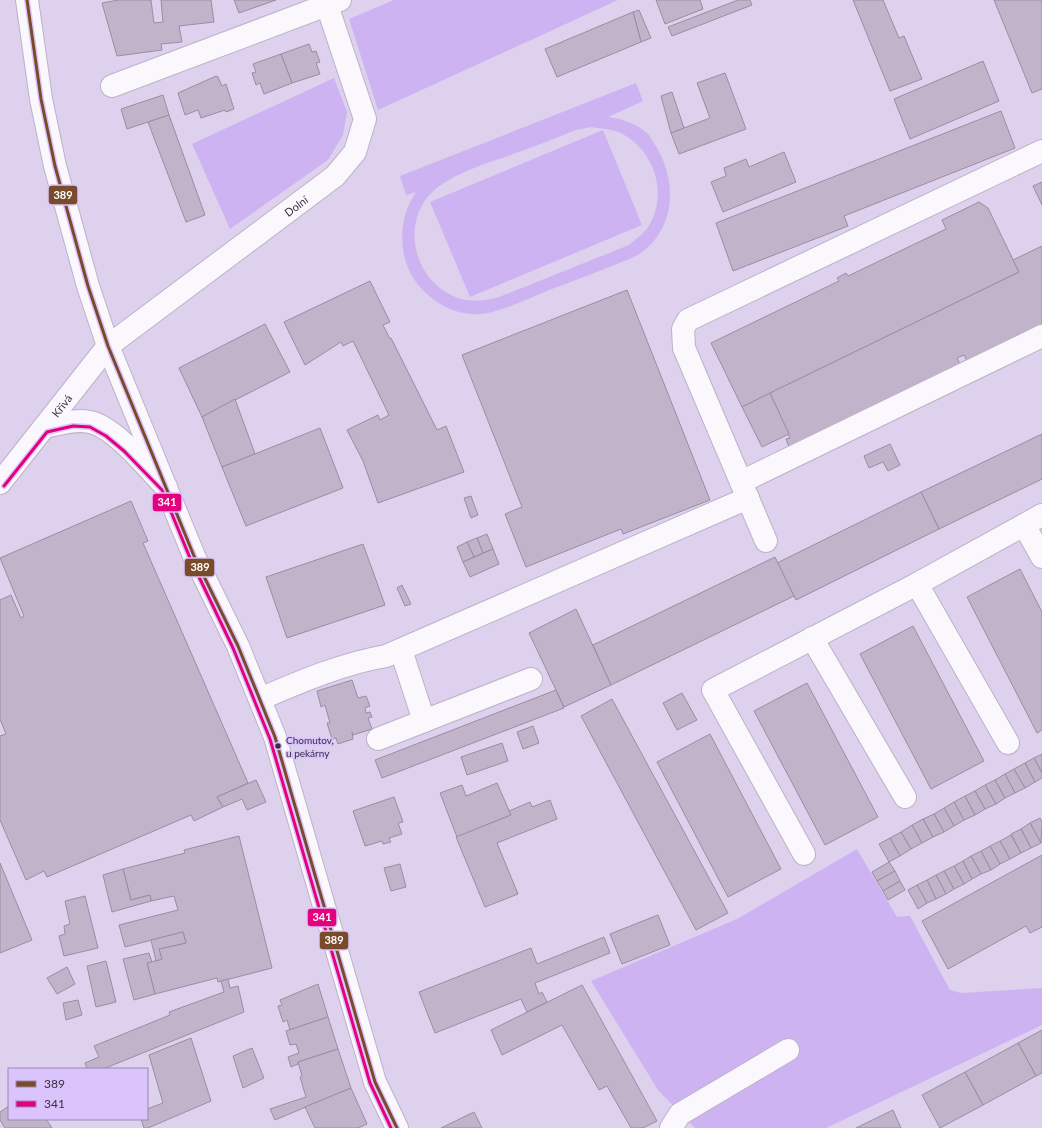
<svg xmlns="http://www.w3.org/2000/svg" width="1042" height="1128" font-family="Lato,sans-serif">
  <style>
    .green { fill: #ceb3f2; fill-rule: evenodd }
    .building { fill: #c1b4ca; stroke: #9a8da2 }
    .lines { fill: none; stroke-linecap: round; stroke-linejoin: round }
    .minor-casing { stroke: #bcb2c8; stroke-width: 24 }
    .major-casing { stroke: #bcb2c8; stroke-width: 24 }
    .minor { stroke: #faf8fc; stroke-width: 22 }
    .major { stroke: #faf8fc; stroke-width: 22 }
    .bus-1-casing { stroke: #dac4fb; stroke-width: 6 }
    .bus-2-casing { stroke: #dac4fb; stroke-width: 6 }
    .bus-1 { stroke: #7a4b2a; stroke-width: 3 }
    .bus-2 { stroke: #e5007d; stroke-width: 3 }
    .bus-dot { fill: #372e43; stroke: #dac4fb; stroke-width: 1.5 }
    .labels { text-anchor: middle; dominant-baseline: central; stroke-width: 3; stroke-linejoin: round; paint-order: stroke }
    .bus-label { font-size: 10px; fill: #372e43; stroke: #dac4fb; text-anchor: start }
    .street-label { font-size: 11px; fill: #372e43; stroke: #dac4fb }
    .line-badge { stroke: #dac4fb; stroke-width: 1.5 }
    .badge-label { font-size: 11px; text-anchor: middle; font-weight: bold; fill: #fff }
  </style>
  <rect width="100%" height="100%" fill="#ddd1ee"/>
  <g class="green">
    <polygon points="394,0 618,0 378,110 349,19"/>
    <polygon points="334,78 347,112 343,135 328,160 230,229 192,144"/>
    <path d="M 636,83 L 643,101 L 608,117 C 623,119 638,124 649,135 C 652,139 654,144 657,148 C 679,186 674,235 634,257 C 607,268 579,279 552,289 C 532,297 512,307 492,312 C 458,322 421,298 408,268 C 398,243 401,214 416,192 L 406,195 L 400,176 ZM 591,127 C 603,129 616,129 626,136 C 658,156 668,200 646,230 C 641,236 634,240 629,245 L 499,297 C 488,300 478,302 466,300 C 415,290 395,220 438,187 C 458,172 485,164 508,156 C 531,148 553,139 576,130 Z"/>
    <polygon points="603,130 642,225 470,297 430,202"/>
    <polygon points="857,849 897,917 910,916 950,990 961,993 1042,988 1042,1025 826,1128 695,1128 658,1090 591,981 737,919"/>
  </g>
  <g class="building">
    <polygon points="118,0 151,0 154,23 163,22 161,0 211,0 214,22 179,26 182,42 161,44 162,50 117,56 102,3"/>
    <polygon points="234,0 276,0 239,13"/>
    <polygon points="656,0 700,0 703,9 665,24"/>
    <polygon points="738,0 750,0 752,5 672,36 668,27"/>
    <polygon points="853,0 883,0 899,38 904,36 922,79 890,91"/>
    <polygon points="994,0 1042,0 1042,89 1032,93"/>
    <polygon points="639,10 651,38 641,42 633,12"/>
    <polygon points="633,12 641,42 557,77 545,49"/>
    <polygon points="309,44 312,52 316,51 320,62 316,63 320,74 292,83 281,54"/>
    <polygon points="281,54 292,83 264,94 260,83 256,85 252,73 256,72 253,64"/>
    <polygon points="983,61 999,101 910,139 894,99"/>
    <polygon points="725,73 746,129 679,154 671,133 710,118 697,83"/>
    <polygon points="216,76 218,77 222,86 226,84 234,109 226,112 225,110 201,118 198,110 185,115 178,93"/>
    <polygon points="672,92 684,128 671,133 661,96"/>
    <polygon points="163,95 169,115 127,129 121,109"/>
    <polygon points="1001,111 1015,148 844,216 848,226 733,271 716,223"/>
    <polygon points="169,115 205,215 186,222 148,122"/>
    <polygon points="784,152 796,182 723,212 711,182 726,176 724,168 746,159 749,167"/>
    <polygon points="1042,182 1042,205 1033,186"/>
    <polygon points="979,202 988,208 1019,272 742,407 711,343 839,281 837,278 846,273 848,276 946,229 942,220"/>
    <polygon points="1042,246 1042,325 967,361 964,355 957,358 960,364 789,447 786,439 790,438 770,393 1019,272 1013,260"/>
    <polygon points="370,281 390,322 383,325 390,339 391,338 437,430 446,426 464,472 378,503 363,461 347,430 378,415 380,420 389,415 353,341 343,346 341,342 305,365 284,322"/>
    <polygon points="627,290 710,500 623,534 621,529 526,567 505,514 522,507 462,355"/>
    <polygon points="265,324 290,372 202,417 179,368"/>
    <polygon points="770,393 789,434 762,447 742,407"/>
    <polygon points="235,399 255,454 222,467 202,417"/>
    <polygon points="320,428 343,488 246,526 222,467"/>
    <polygon points="1042,434 1042,479 939,529 921,492"/>
    <polygon points="890,444 900,465 888,471 883,462 869,468 864,456"/>
    <polygon points="921,492 939,529 796,600 777,563"/>
    <polygon points="471,496 478,515 471,518 464,498"/>
    <polygon points="131,501 148,541 143,543 248,783 217,797 223,807 194,821 191,815 47,877 44,871 26,880 0,820 0,736 6,734 0,719 0,600 11,595 21,618 24,616 0,558"/>
    <polygon points="487,534 493,549 483,553 477,538"/>
    <polygon points="477,538 483,553 474,557 467,542"/>
    <polygon points="467,542 474,557 463,562 457,547"/>
    <polygon points="363,544 385,605 287,638 266,577"/>
    <polygon points="493,549 499,564 470,577 463,562"/>
    <polygon points="775,557 794,596 611,685 593,645"/>
    <polygon points="1020,569 1042,612 1042,730 1037,733 967,597"/>
    <polygon points="402,585 411,604 405,606 397,588"/>
    <polygon points="576,609 611,685 564,707 529,633"/>
    <polygon points="913,626 984,761 931,789 860,654"/>
    <polygon points="352,680 358,698 366,696 370,706 365,708 366,713 370,712 372,717 368,718 372,729 353,735 352,732 353,739 338,744 336,738 332,739 327,723 330,723 325,705 321,707 317,691"/>
    <polygon points="807,683 878,817 825,845 754,711"/>
    <polygon points="556,690 564,708 382,778 375,760"/>
    <polygon points="682,693 697,720 677,730 663,703"/>
    <polygon points="612,699 728,913 696,930 581,716"/>
    <polygon points="533,726 539,743 523,749 517,732"/>
    <polygon points="710,734 781,869 728,897 657,762"/>
    <polygon points="502,743 508,761 467,775 461,757"/>
    <polygon points="1042,754 1042,773 1034,758"/>
    <polygon points="1034,758 1042,773 1042,778 1035,782 1025,763"/>
    <polygon points="1025,763 1035,782 1025,788 1014,769"/>
    <polygon points="1014,769 1025,788 1015,793 1005,774"/>
    <polygon points="1005,774 1015,793 1005,798 995,780"/>
    <polygon points="256,780 266,802 247,810 242,799 223,807 217,797"/>
    <polygon points="995,780 1005,798 996,804 985,785"/>
    <polygon points="497,783 511,815 457,837 440,793 462,785 466,796"/>
    <polygon points="985,785 996,804 985,809 975,791"/>
    <polygon points="975,791 985,809 975,815 965,796"/>
    <polygon points="965,796 975,815 964,820 954,802"/>
    <polygon points="394,797 403,822 398,823 402,834 389,838 391,842 383,844 382,841 365,846 353,811"/>
    <polygon points="550,800 557,819 497,843 518,894 485,907 456,837 511,815 509,811 530,802 532,807"/>
    <polygon points="954,802 964,820 954,826 944,808"/>
    <polygon points="944,808 954,826 944,832 934,814"/>
    <polygon points="934,814 944,832 933,837 923,819"/>
    <polygon points="1040,818 1042,822 1041,843 1030,823"/>
    <polygon points="923,819 933,837 922,843 912,825"/>
    <polygon points="1030,823 1041,843 1031,848 1021,829"/>
    <polygon points="912,825 922,843 911,849 901,832"/>
    <polygon points="1021,829 1031,848 1021,853 1011,834"/>
    <polygon points="901,832 911,849 900,856 890,838"/>
    <polygon points="1011,835 1021,853 1010,859 1000,841"/>
    <polygon points="239,836 272,968 218,982 217,978 155,994 147,963 162,959 159,949 186,943 183,932 125,947 119,925 178,910 174,896 151,901 150,895 131,900 123,869 185,853 184,850"/>
    <polygon points="890,838 900,856 889,862 879,844"/>
    <polygon points="1000,841 1010,859 1000,864 990,846"/>
    <polygon points="990,846 1000,864 991,870 981,851"/>
    <polygon points="981,851 991,870 981,874 971,856"/>
    <polygon points="1042,855 1042,927 1030,933 1026,926 948,969 922,921"/>
    <polygon points="971,856 981,874 972,879 963,861"/>
    <polygon points="963,861 972,879 964,884 954,866"/>
    <polygon points="889,862 895,871 877,881 872,872"/>
    <polygon points="0,863 32,940 0,953"/>
    <polygon points="400,864 406,887 391,891 384,868"/>
    <polygon points="954,866 964,884 954,889 944,871"/>
    <polygon points="123,869 131,900 150,895 151,901 112,912 103,875"/>
    <polygon points="895,871 900,881 883,891 877,881"/>
    <polygon points="944,871 954,889 946,894 936,875"/>
    <polygon points="936,875 946,894 936,899 927,880"/>
    <polygon points="927,880 936,899 927,903 917,885"/>
    <polygon points="900,881 905,890 888,900 883,891"/>
    <polygon points="917,885 927,903 918,909 908,890"/>
    <polygon points="85,896 98,948 64,956 59,936 65,934 64,926 70,924 65,901"/>
    <polygon points="658,915 670,945 622,964 610,934"/>
    <polygon points="183,932 186,943 159,949 162,959 156,961 151,940"/>
    <polygon points="604,937 610,953 535,983 539,994 542,992 547,1002 527,1012 521,999 435,1033 419,992 531,948 537,964"/>
    <polygon points="149,953 152,962 147,963 155,994 134,1000 123,959"/>
    <polygon points="106,961 116,1002 96,1007 87,966"/>
    <polygon points="67,967 75,984 57,994 47,978"/>
    <polygon points="228,979 230,988 238,986 244,1012 103,1069 87,1069 85,1063 99,1057 94,1046 170,1015 169,1012 224,992 221,981"/>
    <polygon points="318,984 328,1017 290,1030 287,1020 283,1022 278,1006 282,1005 280,1000"/>
    <polygon points="582,985 657,1121 643,1128 631,1128 607,1086 599,1090 562,1025 502,1055 491,1030"/>
    <polygon points="78,1000 82,1015 66,1020 63,1003"/>
    <polygon points="328,1017 338,1049 298,1062 298,1064 291,1067 288,1057 299,1053 296,1044 290,1045 286,1031"/>
    <polygon points="1042,1030 1042,1073 1036,1076 1018,1043"/>
    <polygon points="191,1038 211,1101 148,1128 144,1128 141,1119 147,1119 147,1109 163,1103 149,1055"/>
    <polygon points="1018,1043 1036,1076 983,1105 965,1072"/>
    <polygon points="252,1048 264,1078 243,1088 233,1056"/>
    <polygon points="338,1049 351,1088 275,1120 270,1109 306,1097 300,1077 302,1076 298,1062"/>
    <polygon points="965,1072 983,1105 940,1128 922,1095"/>
    <polygon points="351,1088 367,1124 358,1128 315,1128 305,1107"/>
    <polygon points="9,1106 9,1119 46,1119 52,1128 5,1128 0,1120 0,1112"/>
    <polygon points="893,1110 901,1128 856,1128"/>
    <polygon points="474,1112 482,1128 441,1128"/>
  </g>
  <g class="lines">
    <g class="minor-casing">
      <g id="minor">
        <polyline points="112,86 340,0"/>
        <path d="M 44,427 C 59,424 75,419 90,422 C 115,427 148,469 166,487"/>
        <polyline points="741,482 1042,336"/>
        <path id="s1" d="M 0,483 L 108,346 L 335,176 L 355,152 L 365,119 L 327,5"/>
        <polyline points="1024,525 1042,557"/>
        <polyline points="766,541 684,348 683,329 688,320 1042,151"/>
        <polyline points="917,584 1008,743"/>
        <polyline points="812,638 905,797"/>
        <polyline points="401,650 424,721"/>
        <path d="M 260,699 C 302,681 341,664 386,656 L 748,498"/>
        <polyline points="378,739 531,679"/>
        <polyline points="804,854 713,690 917,584 1042,515"/>
        <polyline points="671,1128 680,1114 788,1050"/>
      </g>
    </g>
    <g class="major-casing">
      <polyline id="major" points="27,0 41,99 55,166 88,286 108,346 194,556 238,646 275,737 375,1082 397,1128"/>
    </g>
    <use href="#minor" class="minor"/>
    <use href="#major" class="major"/>
    <g class="bus-1-casing">
      <polyline id="bus-1" points="27,0 41,99 55,166 88,286 108,346 194,556 238,646 275,737 375,1082 397,1128"/>
    </g>
    <g class="bus-2-casing">
      <polyline id="bus-2" points="4,486 47,432 73,426 90,427 106,436 124,451 162,490 190,558 233,648 270,739 370,1083 391,1128"/>
    </g>
    <use href="#bus-1" class="bus-1"/>
    <use href="#bus-2" class="bus-2"/>
  </g>
  <circle class="bus-dot" cx="278" cy="746" r="3.5"/>
  <g class="labels">
    <g class="bus-label">
      <text x="286" y="740">Chomutov,<tspan x="286" dy="13">u pekárny</tspan></text>
    </g>
    <g class="street-label">
      <text stroke="none"><textPath href="#s1" startOffset="409">Dolní</textPath></text>
      <text stroke="none"><textPath href="#s1" startOffset="99">Křivá</textPath></text>
    </g>
  </g>
  <g class="line-badge">
    <rect x="48" y="185" width="30" height="20" rx="4" fill="#7a4b2a"/>
    <rect x="152" y="493" width="30" height="19" rx="4" fill="#e5007d"/>
    <rect x="184" y="558" width="31" height="19" rx="4" fill="#7a4b2a"/>
    <rect x="307" y="908" width="30" height="19" rx="4" fill="#e5007d"/>
    <rect x="319" y="931" width="30" height="19" rx="4" fill="#7a4b2a"/>
  </g>
  <g class="badge-label">
    <text x="63" y="199">389</text>
    <text x="167" y="506">341</text>
    <text x="200" y="571">389</text>
    <text x="322" y="921">341</text>
    <text x="334" y="944">389</text>
  </g>
  <rect x="8" y="1068" width="140" height="52" fill="#dac4fb" stroke="#9988b1"/>
  <rect x="16" y="1081" width="20" height="6" fill="#7a4b2a" stroke="#9988b1"/>
  <text x="44" y="1088" font-size="12" fill="#372e43">389</text>
  <rect x="16" y="1101" width="20" height="6" fill="#e5007d" stroke="#9988b1"/>
  <text x="44" y="1108" font-size="12" fill="#372e43">341</text>
</svg>
